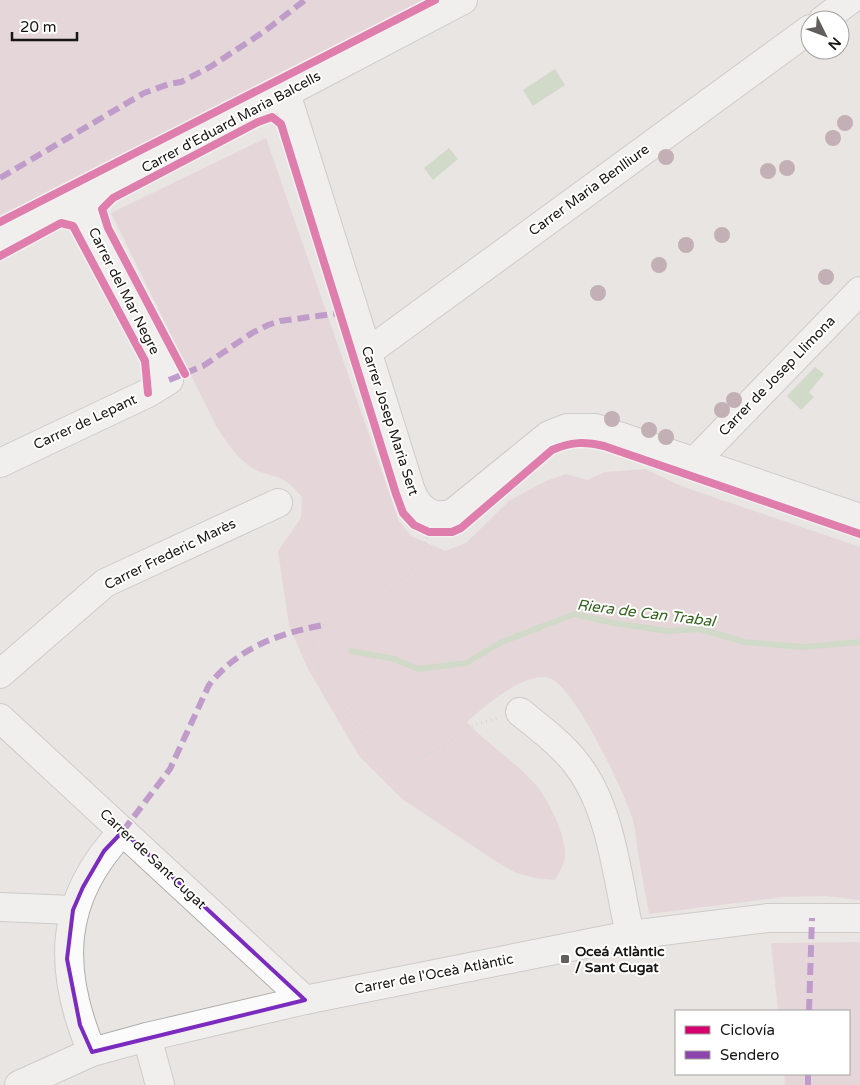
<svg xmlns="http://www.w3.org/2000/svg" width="860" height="1085" font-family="'Varela Round',sans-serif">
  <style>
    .green { fill: #e3c6ce }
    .water { fill: #b6cdaa }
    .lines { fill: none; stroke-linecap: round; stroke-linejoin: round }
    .stream { stroke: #b6cdaa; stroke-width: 6 }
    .minor-casing { stroke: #afadab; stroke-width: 30 }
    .path { stroke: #c6c6c5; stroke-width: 3; stroke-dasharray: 1 4; stroke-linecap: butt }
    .minor { stroke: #fcfbfb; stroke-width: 28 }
    .quiet { stroke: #8e44ad; stroke-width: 6; stroke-dasharray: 12 6; stroke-linecap: butt }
    .cycleway-casing { stroke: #fff; stroke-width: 11 }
    .cycleway { stroke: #d6006c; stroke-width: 8 }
    .tree { fill: #986f80 }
    .marked { fill: none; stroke: #7b2cbf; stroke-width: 4; stroke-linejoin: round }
    .poi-dot { fill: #615e5c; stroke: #fff; stroke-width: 2 }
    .labels { text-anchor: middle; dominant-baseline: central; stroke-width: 4; stroke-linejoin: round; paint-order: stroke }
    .street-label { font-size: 14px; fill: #181614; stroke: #fff }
    .poi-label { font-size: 14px; font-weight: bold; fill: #181614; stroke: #fff; text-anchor: start }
    .water-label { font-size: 15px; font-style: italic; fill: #366220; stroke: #fff }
  </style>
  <rect width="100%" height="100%" fill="#e8e5e2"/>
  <g class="green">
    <polygon points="0,0 426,0 0,221"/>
    <path d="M 266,138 L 399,521 L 411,536 L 445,551 L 466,543 L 510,500 L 546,481 L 566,474 L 587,480 L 605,472 L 645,469 L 681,486 L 860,547 L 860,900 L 825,896 L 784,897 L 649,914 C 645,892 641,869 637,847 C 636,837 635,826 632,817 C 623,790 574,685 549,678 C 525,671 484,707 467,722 C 488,745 515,761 535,784 C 549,800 570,842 564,862 C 562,868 558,874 555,880 L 535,878 L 516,873 L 497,862 L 402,799 L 359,756 L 308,669 L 289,626 L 278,551 L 301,518 L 302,497 C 283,474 280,480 256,470 C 239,462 226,441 216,426 L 111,213 Z"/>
    <polygon points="860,942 860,1085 785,1085 784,1074 849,1074 849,1011 778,1011 771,943"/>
  </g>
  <g class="water">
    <polygon points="555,69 565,85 533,106 523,90"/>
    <polygon points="449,148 458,159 433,180 424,168"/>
    <polygon points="815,367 824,374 809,392 814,397 801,410 787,396"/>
  </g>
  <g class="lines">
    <polyline class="stream" points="351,651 395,659 418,669 466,663 502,642 574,614 614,623 667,631 700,629 745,642 803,647 860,642"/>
    <g class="minor-casing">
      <g id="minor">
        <polyline points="823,20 850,0"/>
        <path d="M 286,93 L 410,488 C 417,508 431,521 453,513 L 549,435 L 567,428 L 595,428 L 860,518"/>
        <polyline points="0,243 463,0"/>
        <polyline points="368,352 810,29"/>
        <polyline points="694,462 860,291"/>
        <polyline points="0,463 148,393 169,380 79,203"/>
        <polyline points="0,674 105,583 278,503"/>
        <path d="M 520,712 C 541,729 566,747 581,770 C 612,814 618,882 630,935"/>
        <polyline points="0,718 305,1000"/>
        <polyline points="0,907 73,910"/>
        <polyline points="147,1037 160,1085"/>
        <path d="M 92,1052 C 57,969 58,899 123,831"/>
        <polyline points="19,1085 92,1052 147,1037 305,1000 630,935 768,918 860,918"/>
      </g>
    </g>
    <path class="path" d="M 427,537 C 420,560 408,578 389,592 C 365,609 302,618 314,658 C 319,674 342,703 352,718 C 377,756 398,774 442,747 C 452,741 462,731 473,726 C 480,722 490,721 498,718"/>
    <use href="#minor" class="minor"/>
    <g class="quiet">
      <polyline points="0,178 144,93 169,84 181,82 210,67 265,31 305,0"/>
      <polyline points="169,380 203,366 252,333 268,325 280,321 340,313"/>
      <path d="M 123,831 L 170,769 L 209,685 C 239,647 278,634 323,625"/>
      <polyline points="809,1011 812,918"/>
      <polyline points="808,1085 808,1074"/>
    </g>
    <g class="cycleway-casing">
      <g id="cycleway">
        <polyline points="0,222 435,0"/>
        <polyline points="0,256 61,223 73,226 145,361 148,393"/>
        <path d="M 185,374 L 108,228 L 102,209 L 113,198 L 258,122 L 272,117 L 281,124 L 396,494 L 403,513 L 414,525 L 429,532 L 452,532 L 461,528 L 552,450 C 571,442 584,441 604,446 L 860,534"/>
      </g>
    </g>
    <use href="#cycleway" class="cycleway"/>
  </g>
  <g class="tree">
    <circle cx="845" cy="123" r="8"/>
    <circle cx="833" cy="138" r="8"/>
    <circle cx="666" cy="157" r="8"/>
    <circle cx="787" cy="168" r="8"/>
    <circle cx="768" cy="171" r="8"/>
    <circle cx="722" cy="235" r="8"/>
    <circle cx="686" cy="245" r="8"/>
    <circle cx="659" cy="265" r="8"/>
    <circle cx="826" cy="277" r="8"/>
    <circle cx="598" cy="293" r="8"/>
    <circle cx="734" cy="400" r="8"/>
    <circle cx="722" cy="410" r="8"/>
    <circle cx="612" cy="419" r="8"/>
    <circle cx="649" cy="430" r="8"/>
    <circle cx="666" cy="437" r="8"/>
  </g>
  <path d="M0 0H860V1085H0ZM 123,831 L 305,1000 L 92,1052 L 80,1025 L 67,959 L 73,910 L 83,887 L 104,851 Z" fill="#e8e5e2" fill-opacity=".55" fill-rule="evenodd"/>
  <path class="marked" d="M 123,831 L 305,1000 L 92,1052 L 80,1025 L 67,959 L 73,910 L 83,887 L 104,851 Z"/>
  <rect class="poi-dot" x="560" y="954" width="10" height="10" rx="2.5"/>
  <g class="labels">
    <g class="street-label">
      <text transform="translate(231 122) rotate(-28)">Carrer d'Eduard Maria Balcells</text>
      <text transform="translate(589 190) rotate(-36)">Carrer Maria Benlliure</text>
      <text transform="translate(124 291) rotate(63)">Carrer del Mar Negre</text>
      <text transform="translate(777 376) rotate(-46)">Carrer de Josep Llimona</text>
      <text transform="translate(390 421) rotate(72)">Carrer Josep Maria Sert</text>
      <text transform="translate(85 422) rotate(-25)">Carrer de Lepant</text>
      <text transform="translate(170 554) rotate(-26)">Carrer Frederic Marès</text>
      <text transform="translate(153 859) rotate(43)">Carrer de Sant Cugat</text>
      <text transform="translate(434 974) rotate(-11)">Carrer de l'Oceà Atlàntic</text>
    </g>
    <g class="poi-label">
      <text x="575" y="951">Oceá Atlàntic<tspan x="575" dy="16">/ Sant Cugat</tspan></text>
    </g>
    <g class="water-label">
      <text transform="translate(646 613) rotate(7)">Riera de Can Trabal</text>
    </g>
  </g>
  <rect x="675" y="1010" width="175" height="65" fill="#ffffff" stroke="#a3a2a1"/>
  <rect x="685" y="1026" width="25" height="8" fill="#d6006c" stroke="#a3a2a1"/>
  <text x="720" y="1035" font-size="15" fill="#181614">Ciclovía</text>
  <rect x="685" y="1051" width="25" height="8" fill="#8e44ad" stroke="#a3a2a1"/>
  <text x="720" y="1060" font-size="15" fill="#181614">Sendero</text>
  <g transform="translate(825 35) rotate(132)"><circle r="24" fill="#ffffff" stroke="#a3a2a1"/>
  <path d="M0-4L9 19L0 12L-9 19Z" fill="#615e5c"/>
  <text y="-8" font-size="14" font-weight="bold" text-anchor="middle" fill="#181614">N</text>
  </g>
  <path d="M12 32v8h65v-8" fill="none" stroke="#181614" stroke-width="2.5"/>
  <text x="20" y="32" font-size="15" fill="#181614" stroke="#ffffff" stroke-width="4" paint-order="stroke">20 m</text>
</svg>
